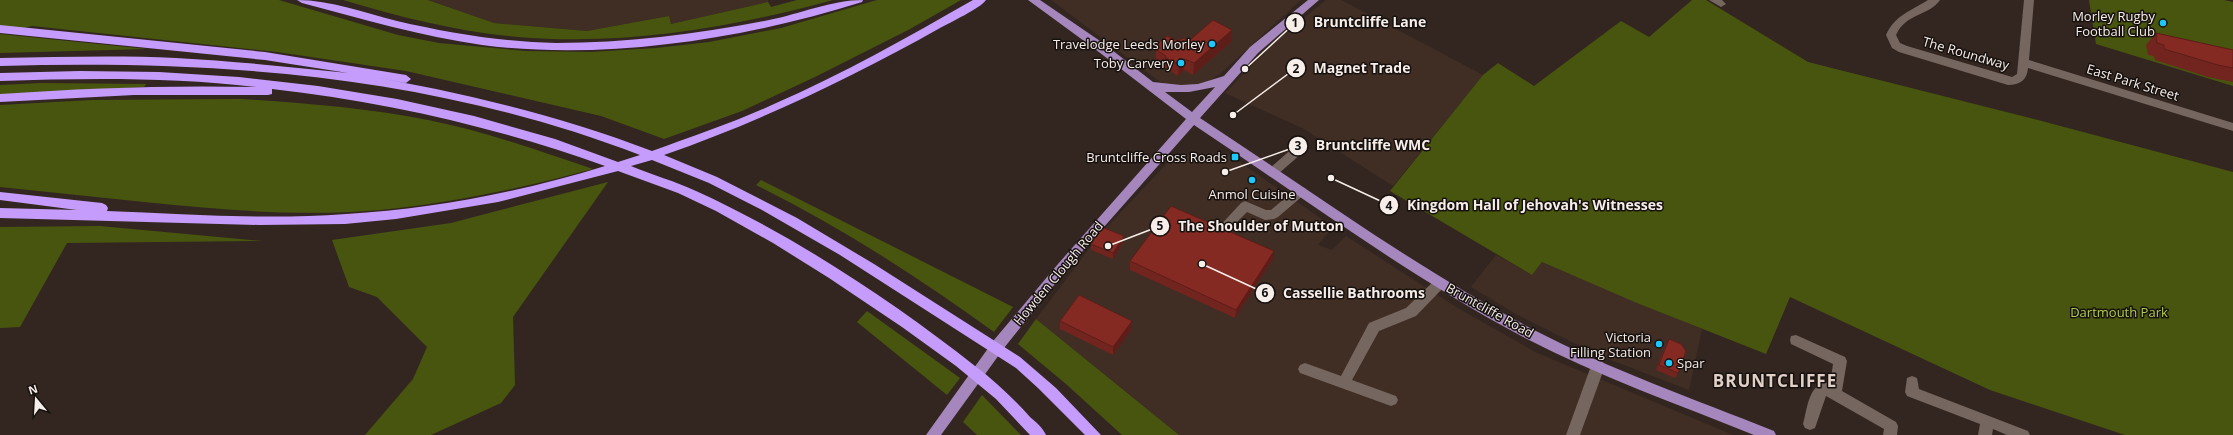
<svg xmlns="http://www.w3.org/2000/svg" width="2233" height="435" font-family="'Open Sans',sans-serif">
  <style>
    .built { fill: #402e24 }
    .green { fill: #48550e }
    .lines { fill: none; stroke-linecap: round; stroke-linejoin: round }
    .minor { fill: #75665f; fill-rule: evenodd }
    .major { fill: #a586bd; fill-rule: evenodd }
    .highway { fill: #c59cfb; fill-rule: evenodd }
    .wall { fill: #72241e }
    .shaded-wall { fill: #5d1d18 }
    .building { fill: #852a23; stroke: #5d1d18 }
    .poi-dot { fill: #1dc9fc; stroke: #16110e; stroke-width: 1.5 }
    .labels { text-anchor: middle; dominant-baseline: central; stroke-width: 3; stroke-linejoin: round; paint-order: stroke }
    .poi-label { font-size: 13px; fill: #f7eeea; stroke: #16110e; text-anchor: end }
    .street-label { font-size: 13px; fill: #f7eeea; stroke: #16110e }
    .park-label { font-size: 13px; fill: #b3cd4d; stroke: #16110e }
    .district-label { font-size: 17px; font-weight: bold; letter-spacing: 1px; fill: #e1d0c8; stroke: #16110e }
    .leader { fill: none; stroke: #f7eeea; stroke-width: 1.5 }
    .callout-dot { fill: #f7eeea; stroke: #16110e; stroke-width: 1.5 }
    .mark-label { font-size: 12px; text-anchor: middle; font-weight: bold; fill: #111 }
    .callout-label { font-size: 14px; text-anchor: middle; font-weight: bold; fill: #f7eeea; stroke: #16110e; stroke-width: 3; stroke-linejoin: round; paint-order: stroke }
  </style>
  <rect width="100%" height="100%" fill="#332620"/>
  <g class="built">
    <polygon points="429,0 768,0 768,2 671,24 669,16 587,31 494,23"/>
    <polygon points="1051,0 1301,0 1221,73 1206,83 1193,86 1170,85 1160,82"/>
    <polygon points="1326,0 1341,0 1483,75 1393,186 1304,129 1225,93 1278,39"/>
    <polygon points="1227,153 1333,227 1318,245 1332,250 1346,236 1456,307 1535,352 1733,435 1179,435 1036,319 1102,232 1176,154"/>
    <polygon points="1496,255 1532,275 1542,262 1702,329 1689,390 1611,360 1557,335 1516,314 1471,287"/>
  </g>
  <g class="green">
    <polygon points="0,0 279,0 398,35 439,43 525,51 591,52 656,48 709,42 781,28 877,0 961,0 910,29 815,77 742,111 664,139 601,116 406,71 277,52 32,26 20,29 0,26"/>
    <path d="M 343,0 L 428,0 L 494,23 L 587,31 L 669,16 L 671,24 L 768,2 L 771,7 L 797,0 L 833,0 C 731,28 624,46 518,37 C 458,32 400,17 343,0 Z"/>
    <polygon points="1692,0 1706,0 1808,62 2038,120 2233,172 2233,435 2125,435 1990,390 1790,297 1766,354 1637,303 1542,262 1532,275 1390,191 1483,75 1498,63 1534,86 1621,21 1649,37"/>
    <polygon points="2089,0 2224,0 2233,2 2233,86 2096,44"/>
    <polygon points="0,34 147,49 0,53"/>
    <polygon points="41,83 146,84 144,87 0,95 0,85"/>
    <path d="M 241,99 C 304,103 366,108 428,120 C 484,131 539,151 593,169 C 523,188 452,203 380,210 C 301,217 222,210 144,202 C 96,197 48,192 0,187 L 0,105 L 92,100 Z"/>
    <path d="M 761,180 L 1013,307 L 994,332 C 918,277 841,227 756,185 Z"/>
    <polygon points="608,182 513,317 515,385 501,403 431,435 365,435 413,379 427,347 377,297 349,287 332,240 451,223"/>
    <polygon points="100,226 262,241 67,243 20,327 0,328 0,227"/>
    <polygon points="867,311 960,378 947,395 857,322"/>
    <polygon points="1036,319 1179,435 1122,435 1066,384 1018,344"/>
    <polygon points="982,395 1021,435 977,435 963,422"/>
  </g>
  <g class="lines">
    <g class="minor">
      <polygon points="1709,0 1722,0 1726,4 1721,7"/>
      <path d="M 1928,0 L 1940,0 C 1929,16 1906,13 1896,35 L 1900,43 L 1907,46 L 2012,77 L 2017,74 L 2024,0 L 2034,0 L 2029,60 L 2233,123 L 2233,131 L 2028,68 C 2027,80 2020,85 2008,85 L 1899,52 L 1892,48 L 1886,35 C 1895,15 1911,11 1928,0 Z"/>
      <polygon points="1298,146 1304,150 1302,153 1277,175 1269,175 1267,172 1269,169 1294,147"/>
      <polygon points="1301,187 1305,188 1307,191 1305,194 1278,217 1274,219 1265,220 1247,212 1227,232 1219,232 1217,229 1241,203 1245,201 1266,210 1271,210 1297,188"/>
      <polygon points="1440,278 1444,279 1446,283 1444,287 1416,316 1379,331 1352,380 1396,396 1398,400 1396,404 1391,406 1300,373 1298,369 1300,365 1305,363 1341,376 1369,323 1406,308 1436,279"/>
      <path d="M 1796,335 L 1845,357 L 1847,361 L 1842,391 L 1896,422 L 1898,426 L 1897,435 L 1883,435 L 1884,429 L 1826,396 L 1815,428 L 1810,430 L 1805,428 L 1803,424 C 1807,410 1808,388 1824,382 L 1830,384 L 1833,364 L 1791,344 L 1790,340 L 1791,336 Z"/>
      <polygon points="1598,360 1603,362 1605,366 1580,435 1566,435 1591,366 1593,362"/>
      <polygon points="1912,376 1917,378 1919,389 2028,431 2030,435 2007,435 1993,429 1992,435 1978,435 1980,424 1907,396 1905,392 1907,378"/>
    </g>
    <path class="major" d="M 1028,0 L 1040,0 L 1103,43 L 1153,82 L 1181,85 L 1198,84 L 1224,76 L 1250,47 L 1308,0 L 1319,0 L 1258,53 L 1200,118 C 1310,190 1417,269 1534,330 C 1611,370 1694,399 1774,431 L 1776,435 L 1754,435 C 1677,404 1598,376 1525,338 C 1410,277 1302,197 1194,125 L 1066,270 L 1004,348 L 941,435 L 926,435 L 994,340 L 1058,264 L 1186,119 L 1095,49 ZM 1215,87 L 1192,112 L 1165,92 L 1189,92 Z"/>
    <g class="highway">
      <path d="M 297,0 C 331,0 364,13 397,21 C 449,33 502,42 556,43 C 627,43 699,34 769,20 C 800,14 832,0 863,0 L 862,2 C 745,39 604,61 482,45 C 421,36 362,19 302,3 Z"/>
      <path d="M 973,0 L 986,0 C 981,8 949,23 940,28 C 851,78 761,121 664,155 L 717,177 L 797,218 L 874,264 L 1020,357 L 1056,388 L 1101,435 L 1085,435 L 1038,388 L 1016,368 L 840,255 L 762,210 L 709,183 L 652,160 L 631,166 C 652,175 675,181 696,191 C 791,234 893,301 975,366 C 995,381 1013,398 1030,417 C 1036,422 1043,428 1046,435 L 1030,435 L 996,399 L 956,366 L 902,327 L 829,278 L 773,243 L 716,211 L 678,193 L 618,171 L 498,202 L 396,219 L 345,224 L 259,225 L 0,218 L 0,208 L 77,210 L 0,200 L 0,192 L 102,203 L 106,205 L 108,208 L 107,211 C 186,214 266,220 346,214 C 433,209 521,192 605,166 C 496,127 386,102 272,89 L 272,94 L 268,95 L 134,95 L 0,102 L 0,94 C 85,88 171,85 256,87 C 171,77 85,78 0,81 L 0,73 L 80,71 L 159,72 L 239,77 L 318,86 L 397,99 L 474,116 L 555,139 L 618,162 L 640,155 C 431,75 221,60 0,66 L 0,58 C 59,57 117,55 176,58 C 233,61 290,67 348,73 L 265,60 L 0,33 L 0,25 L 265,52 L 406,75 L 411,79 L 406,83 L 361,75 C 461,92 558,115 652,151 C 693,136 735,122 774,104 C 843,74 908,37 973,0 Z"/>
    </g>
  </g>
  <g class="wall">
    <polygon points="2156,33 2233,50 2233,82 2208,77 2155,60 2154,56 2148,55 2146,45"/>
    <polygon points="1179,41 1189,41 1231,42 1193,75 1184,70 1178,76 1165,68 1165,66 1157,62 1156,58 1156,46"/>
    <polygon points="1124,241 1113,259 1091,250 1091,244"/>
    <polygon points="1273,259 1235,318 1130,270 1130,261"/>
    <polygon points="1060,321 1132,329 1113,355 1060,329"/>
    <polygon points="1669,339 1678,373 1675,378 1656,370 1666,344"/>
  </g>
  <g class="shaded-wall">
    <polygon points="1232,30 1231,42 1193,75 1194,63"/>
    <polygon points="1185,59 1184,70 1178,76 1179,65"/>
    <polygon points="1124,236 1124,241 1113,259 1113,253"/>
    <polygon points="1274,251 1273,259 1235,318 1236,310"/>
    <polygon points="1132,321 1132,329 1113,355 1113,347"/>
  </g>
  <g class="building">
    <polygon points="1213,20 1232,30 1194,63 1185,59 1179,65 1165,57 1166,56 1157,50 1156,46 1158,43 1167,36 1179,41 1183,38 1189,41"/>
    <polygon points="2156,33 2233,50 2233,68 2218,65 2164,49 2164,45 2157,43"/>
    <polygon points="1171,206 1274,251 1236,310 1130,261"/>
    <polygon points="1102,227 1124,236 1113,253 1091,244"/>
    <polygon points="1079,295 1132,321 1113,347 1060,321"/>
    <polygon points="1669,339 1681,344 1686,351 1678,373 1659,365"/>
  </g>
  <g class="poi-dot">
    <circle cx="2163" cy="23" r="4"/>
    <circle cx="1212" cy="44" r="4"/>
    <circle cx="1181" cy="63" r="4"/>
    <rect x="1231" y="153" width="8" height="8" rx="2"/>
    <circle cx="1252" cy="180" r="4"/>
    <circle cx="1659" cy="344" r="4"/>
    <circle cx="1669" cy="363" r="4"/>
  </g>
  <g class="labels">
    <g class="poi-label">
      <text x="2155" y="16">Morley Rugby<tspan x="2155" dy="15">Football Club</tspan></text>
      <text x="1204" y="44">Travelodge Leeds Morley</text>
      <text x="1173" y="63">Toby Carvery</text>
      <text x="1227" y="157">Bruntcliffe Cross Roads</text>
      <text x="1252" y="194" text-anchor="middle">Anmol Cuisine</text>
      <text x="1651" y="337">Victoria<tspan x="1651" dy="15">Filling Station</tspan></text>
      <text x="1677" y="363" text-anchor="start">Spar</text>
    </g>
    <g class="street-label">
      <text transform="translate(1966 53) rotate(16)">The Roundway</text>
      <text transform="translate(2133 82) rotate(17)">East Park Street</text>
      <text transform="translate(1058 273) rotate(-50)">Howden Clough Road</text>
      <text transform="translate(1490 310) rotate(29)">Bruntcliffe Road</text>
    </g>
    <g class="park-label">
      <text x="2119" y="312">Dartmouth Park</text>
    </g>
    <g class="district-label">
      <text x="1775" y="380">BRUNTCLIFFE</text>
    </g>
  </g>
  <path class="leader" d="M1245 69L1295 23M1233 115L1296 68M1225 172L1298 146M1331 178L1389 205M1108 246L1160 226M1202 264L1265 293"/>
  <g class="callout-dot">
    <circle cx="1245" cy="69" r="4"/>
    <circle cx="1233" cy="115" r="4"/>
    <circle cx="1225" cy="172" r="4"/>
    <circle cx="1331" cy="178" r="4"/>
    <circle cx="1108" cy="246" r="4"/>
    <circle cx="1202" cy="264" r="4"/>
    <circle cx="1295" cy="23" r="10"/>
    <circle cx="1296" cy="68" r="10"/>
    <circle cx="1298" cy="146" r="10"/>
    <circle cx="1389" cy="205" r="10"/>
    <circle cx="1160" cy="226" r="10"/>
    <circle cx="1265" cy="293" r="10"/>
  </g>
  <g class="mark-label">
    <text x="1295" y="27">1</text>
    <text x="1296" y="73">2</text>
    <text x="1298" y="150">3</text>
    <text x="1389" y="210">4</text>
    <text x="1160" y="230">5</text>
    <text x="1265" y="297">6</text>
  </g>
  <g class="callout-label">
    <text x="1370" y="27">Bruntcliffe Lane</text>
    <text x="1362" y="73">Magnet Trade</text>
    <text x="1373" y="150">Bruntcliffe WMC</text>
    <text x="1535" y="210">Kingdom Hall of Jehovah's Witnesses</text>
    <text x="1261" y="231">The Shoulder of Mutton</text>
    <text x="1354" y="298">Cassellie Bathrooms</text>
  </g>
  <g transform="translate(36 399) rotate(342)" stroke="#16110e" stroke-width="3" paint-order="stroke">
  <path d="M0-3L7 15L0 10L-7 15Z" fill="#f7eeea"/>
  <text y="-6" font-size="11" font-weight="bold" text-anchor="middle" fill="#f7eeea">N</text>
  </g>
</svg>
